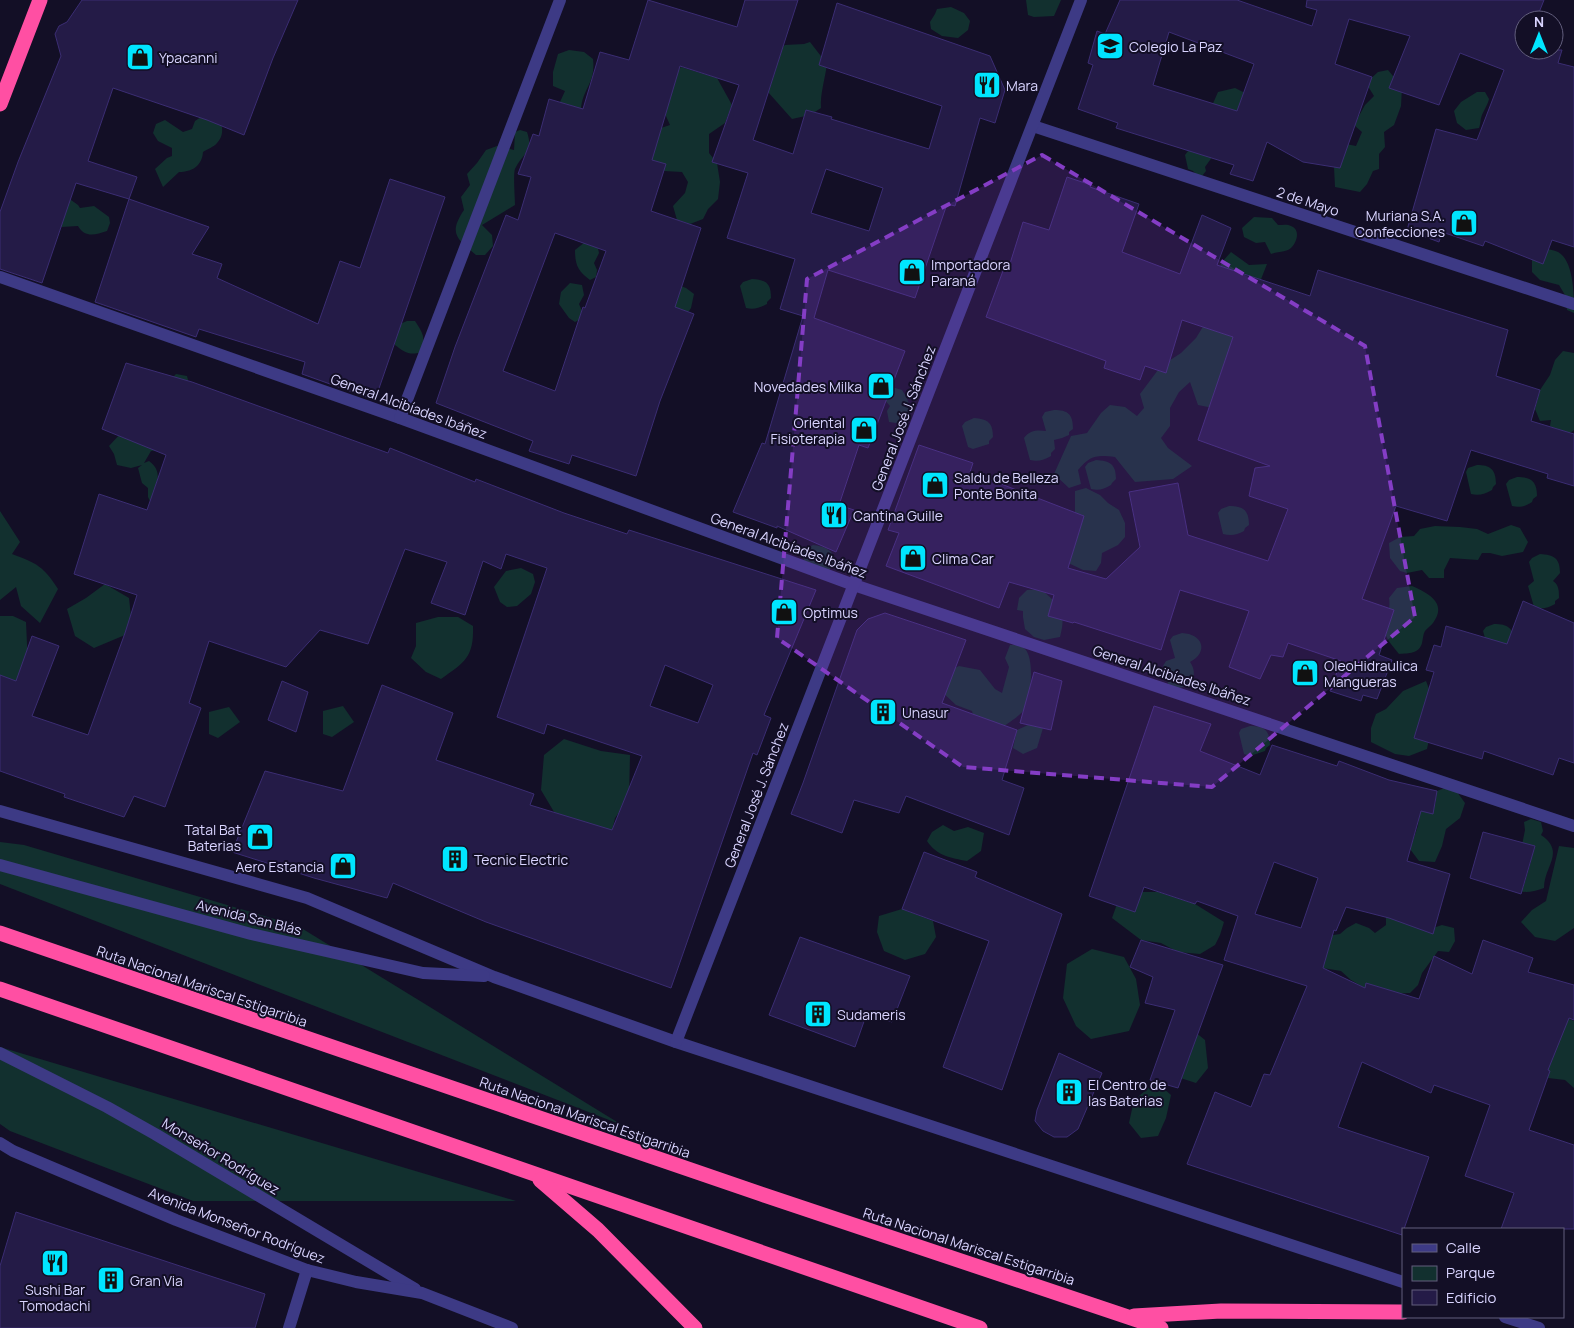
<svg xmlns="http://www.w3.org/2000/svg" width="1574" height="1328" font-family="Manrope,sans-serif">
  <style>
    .green { fill: #12302f }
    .building { fill: #241b47; stroke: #3b2d73; fill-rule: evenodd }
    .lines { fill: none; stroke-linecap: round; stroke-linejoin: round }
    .minor { stroke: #3d3a85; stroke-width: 12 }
    .highway { stroke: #ff4fa3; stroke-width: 15 }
    .marked { fill: #843dc5; fill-opacity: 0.2; stroke: #843dc5; stroke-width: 4; stroke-dasharray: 10 6; stroke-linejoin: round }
    .labels { text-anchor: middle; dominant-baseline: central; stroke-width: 4; stroke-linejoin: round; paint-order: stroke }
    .poi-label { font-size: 14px; fill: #d9d4ff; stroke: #130f26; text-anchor: start }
    .street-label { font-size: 14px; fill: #d9d4ff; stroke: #130f26 }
  </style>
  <rect width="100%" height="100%" fill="#130f26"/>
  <g class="green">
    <polygon points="1026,0 1061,0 1054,16 1034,17 1028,15"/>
    <polygon points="951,7 964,13 970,21 968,30 958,38 942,36 931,29 930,22 935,14 937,9"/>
    <path d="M 810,42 L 827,64 C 825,79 820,94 821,108 L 810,115 L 792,119 L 768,92 L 771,58 L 785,45 L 804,44 Z"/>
    <path d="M 569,50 L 584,52 L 593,59 C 596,83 582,89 581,110 L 564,113 L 560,102 L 565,91 L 553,86 L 553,72 L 558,54 Z"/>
    <polygon points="681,67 717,78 732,105 725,123 709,134 709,153 717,163 720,182 718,199 708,209 703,219 690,224 677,220 673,206 685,193 688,182 682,172 664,171 649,160 661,128 670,125 662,107 664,90"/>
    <polygon points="1388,70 1402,87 1401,106 1394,125 1384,132 1385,147 1379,154 1379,169 1373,171 1367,184 1360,192 1335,187 1334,167 1346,144 1356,146 1362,132 1354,125 1365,105 1374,96 1366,83 1378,72"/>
    <polygon points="1235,88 1251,96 1247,119 1211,108 1218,92"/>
    <path d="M 1477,92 L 1485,92 L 1489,99 C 1488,104 1483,112 1482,115 C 1480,120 1481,123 1479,128 L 1466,130 L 1457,123 L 1454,111 L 1461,102 Z"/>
    <path d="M 213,109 C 221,118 227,133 217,143 C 214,147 207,149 203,152 C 202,166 192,172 179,172 L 163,187 L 155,169 L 167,158 L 172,156 L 172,148 L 158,141 L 153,133 L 156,124 L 165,120 L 183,132 L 192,129 L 195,121 Z"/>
    <path d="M 520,130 L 527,132 C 534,153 522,153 515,169 C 513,174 515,198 515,205 L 482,225 L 492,235 L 493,246 L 485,255 L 476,255 C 457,239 448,234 464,210 L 461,197 L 470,185 L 467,174 L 477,163 L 486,150 L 497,146 L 514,150 L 515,132 Z"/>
    <polygon points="1192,146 1215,153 1205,167 1206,171 1202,176 1197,175 1193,171 1188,169 1185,155"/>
    <path d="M 71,200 L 78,205 L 80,208 L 94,206 L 109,217 L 110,223 L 107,231 C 95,235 85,238 78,226 L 61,227 L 55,212 L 58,202 Z"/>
    <path d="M 1254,217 L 1272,218 L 1278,225 C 1282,225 1288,224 1291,226 C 1302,230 1296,246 1288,250 C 1283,252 1276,252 1271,254 L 1265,242 L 1256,243 L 1244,237 L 1242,228 Z"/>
    <path d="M 585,242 L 597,244 L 599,253 L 594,263 L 597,270 L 596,277 L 590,280 C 578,271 575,265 575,250 Z"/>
    <path d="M 1543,248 C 1548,249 1554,250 1558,252 C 1574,261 1574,295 1574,313 L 1567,310 L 1565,295 L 1559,285 L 1540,280 L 1532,272 L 1532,258 Z"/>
    <path d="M 1231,252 L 1249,265 L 1267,264 L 1223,376 L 1213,408 L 1198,405 L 1190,382 L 1179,392 L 1170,408 L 1170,426 L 1161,438 L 1168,448 L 1192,466 L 1173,479 L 1135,482 L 1115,457 C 1096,455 1091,455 1078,470 L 1081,484 L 1069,488 L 1054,474 L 1071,436 L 1087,433 L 1101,413 L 1110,405 L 1125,407 L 1137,416 L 1144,408 L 1140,394 L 1161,366 L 1181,353 L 1196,338 L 1204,325 L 1211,287 L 1222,262 Z"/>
    <polygon points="660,278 686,288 694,294 691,308 677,328"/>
    <path d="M 752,279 C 766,280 771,283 771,298 L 767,302 L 767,304 C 760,308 754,310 746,308 L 740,286 L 743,282 Z"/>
    <polygon points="570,283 582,285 584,295 579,304 582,311 581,319 575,322 569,318 559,304 561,292"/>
    <path d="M 407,321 L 415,321 C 423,333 426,338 421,352 C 410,356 404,352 395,345 L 393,335 L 393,327 Z"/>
    <path d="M 1563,351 L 1574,353 L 1574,430 C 1566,437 1557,433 1550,426 L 1551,420 L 1540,421 L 1535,409 L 1540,390 L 1550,375 L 1555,360 Z"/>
    <path d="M 176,374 L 187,376 L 190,388 L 157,450 L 151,451 L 144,463 L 149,461 C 165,472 155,489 151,503 L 148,497 L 148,488 L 142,483 L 138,468 L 142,465 L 131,468 L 117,465 L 114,454 L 109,446 Z"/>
    <path d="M 883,387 L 892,387 L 902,390 C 908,399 914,411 907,421 L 896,423 L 889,422 L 887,411 L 890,406 L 881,396 Z"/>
    <path d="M 1054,410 C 1068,410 1073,414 1073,429 L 1069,432 L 1069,435 L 1062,438 L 1054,440 L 1055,449 L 1051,453 L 1051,456 C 1044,460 1038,462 1030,460 L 1024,438 C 1030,430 1037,430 1046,431 L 1042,417 L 1045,412 Z"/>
    <path d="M 974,418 C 988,419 993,423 993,437 L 989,441 L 989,444 L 973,449 L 968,447 L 962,426 L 965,422 Z"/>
    <path d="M 1096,460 C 1110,461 1116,464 1116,479 L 1112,483 L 1111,485 C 1104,489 1099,491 1091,489 L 1085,467 L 1088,463 Z"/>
    <path d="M 1477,465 C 1490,465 1496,469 1496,484 L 1493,487 L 1492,490 C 1485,494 1479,496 1471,494 L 1466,472 L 1468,468 Z"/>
    <path d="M 1517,477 C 1531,477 1537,481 1537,496 L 1533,499 L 1532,502 C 1526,506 1520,508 1512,506 L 1506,484 L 1509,480 Z"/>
    <polygon points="1086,488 1100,495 1108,503 1119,510 1125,523 1125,537 1118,545 1102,553 1101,563 1096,571 1083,570 1062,560 1075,519 1075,491"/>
    <path d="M 1229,506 C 1243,506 1249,510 1249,525 L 1245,528 L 1244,531 C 1237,535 1231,536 1223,534 L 1218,513 L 1221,509 Z"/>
    <path d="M 0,511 L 20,542 L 12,554 C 37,563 44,567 58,589 L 40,623 L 21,606 L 16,587 L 0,600 Z"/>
    <polygon points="1511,525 1520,528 1528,542 1523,552 1502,556 1490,553 1482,553 1478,560 1450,558 1444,570 1444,578 1429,578 1422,570 1407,573 1400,571 1390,558 1389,543 1400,537 1414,536 1420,529 1435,526 1460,527 1477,529 1488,534"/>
    <path d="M 813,545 C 823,546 837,550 833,564 C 832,566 830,568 829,571 L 808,574 L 802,553 L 805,549 Z"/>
    <path d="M 1540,554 C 1554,555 1560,558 1560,573 L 1553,581 C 1559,585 1559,591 1559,598 L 1555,601 L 1555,604 C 1548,608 1542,610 1534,607 L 1528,586 L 1534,581 L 1529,562 L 1532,558 Z"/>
    <polygon points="521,568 533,574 535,582 531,594 517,606 507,607 500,602 494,587 506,571"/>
    <polygon points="105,584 129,598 131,617 125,635 94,648 75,636 67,609 86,598"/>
    <path d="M 1412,586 C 1428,593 1448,603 1433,623 C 1431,626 1427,628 1425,631 C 1423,634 1423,639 1422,643 C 1419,654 1409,653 1399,654 C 1391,644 1382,635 1384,622 C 1386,610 1391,613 1389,598 L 1397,588 Z"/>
    <path d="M 1041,589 C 1060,606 1067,612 1060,637 L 1044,640 L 1034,637 L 1025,629 L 1023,617 L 1023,611 L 1017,610 L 1019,598 L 1027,590 Z"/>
    <polygon points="0,616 13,616 26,622 28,666 24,686 0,677"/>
    <path d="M 438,617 L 458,617 L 473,626 C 474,657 465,662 441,679 L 426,672 L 411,658 L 416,646 L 416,623 Z"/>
    <path d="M 1494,624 C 1508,624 1514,628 1514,643 L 1489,652 L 1483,631 L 1486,627 Z"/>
    <path d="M 1182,633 C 1203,634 1209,652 1190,662 C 1201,678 1187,692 1169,687 L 1163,666 L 1166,661 L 1175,658 L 1170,640 L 1173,636 Z"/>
    <path d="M 1010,645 C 1016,645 1020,645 1025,649 C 1035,659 1031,699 1024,710 C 1020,716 1005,725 999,730 L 975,722 L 972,711 L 956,705 L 941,691 L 946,672 L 959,666 L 980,670 L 995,689 L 1002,693 L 1009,667 L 1005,658 Z"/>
    <polygon points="1426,681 1436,707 1427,749 1409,756 1395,754 1371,742 1371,728 1376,714 1386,709 1403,691"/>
    <polygon points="343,706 354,722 332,737 323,734 323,711"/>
    <polygon points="229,707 240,722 218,738 209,734 209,712"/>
    <polygon points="1028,725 1043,728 1037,748 1023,754 1013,748 1017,730"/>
    <path d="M 1250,726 C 1264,726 1270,730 1270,745 L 1266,748 L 1265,751 L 1250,756 L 1244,754 L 1239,733 L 1241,729 Z"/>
    <polygon points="564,739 601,751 630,755 629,798 615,818 612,830 576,830 563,827 541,790 544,755"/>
    <polygon points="1452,785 1465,803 1460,818 1446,829 1442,846 1435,862 1419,861 1410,849 1418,826 1420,811 1435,805 1437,791"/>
    <path d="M 1531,819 L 1541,822 L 1543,831 L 1541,835 C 1566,852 1544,866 1544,888 C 1530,893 1524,893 1509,889 L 1523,888 L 1531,861 L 1522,845 L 1525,830 L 1524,822 Z"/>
    <path d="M 943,825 L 954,831 L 968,827 L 984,833 L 981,851 L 967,861 C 951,858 937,856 927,841 L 932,832 Z"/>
    <polygon points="0,842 24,845 298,926 622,1125 0,884"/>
    <polygon points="1559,846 1574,848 1574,928 1555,941 1535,937 1521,922 1532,910 1546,901"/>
    <polygon points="1135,892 1158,892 1195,904 1224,922 1220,935 1215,945 1200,954 1178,952 1161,943 1141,940 1112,918 1117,904"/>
    <polygon points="902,909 933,921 936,937 925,954 905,960 884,951 877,932 879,916"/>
    <path d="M 1386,917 L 1406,919 L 1430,929 L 1442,925 L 1454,928 L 1455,941 L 1449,952 L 1438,951 L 1422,973 L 1418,985 L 1410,993 C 1405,993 1398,994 1393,993 C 1380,989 1381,983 1366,989 L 1351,980 L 1341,971 L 1323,968 L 1327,936 L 1340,934 L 1347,928 L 1356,923 L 1369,928 L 1375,933 L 1386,925 Z"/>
    <polygon points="1092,949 1124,957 1136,979 1140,1005 1129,1031 1091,1039 1076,1026 1063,998 1067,964"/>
    <polygon points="1569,1019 1574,1021 1574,1088 1565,1080 1531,1076 1548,1029"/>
    <polygon points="1195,1032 1205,1040 1208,1068 1196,1083 1171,1075"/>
    <polygon points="0,1047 516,1201 193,1201 10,1131 0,1124"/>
    <polygon points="1156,1082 1171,1095 1166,1118 1158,1136 1141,1138 1129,1123 1134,1100"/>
  </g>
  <g class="building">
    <polygon points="82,0 298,0 273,58 244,135 207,120 113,88 88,161 137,177 129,199 76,183 42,283 0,269 0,212 18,162 61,56 55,34 59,26 67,22"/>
    <path d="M 648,0 L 737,27 L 745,0 L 798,0 L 753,140 L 793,154 L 806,110 L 832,117 L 831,119 L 929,149 L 942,106 L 819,65 L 837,3 L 990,56 L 1005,90 L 995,123 L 980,118 L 955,206 L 947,204 L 915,298 L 828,270 L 814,318 L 905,351 L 868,448 L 859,445 L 839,505 L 854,510 L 836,552 L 777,526 L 777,528 L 733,512 L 762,443 L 765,444 L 803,316 L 780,309 L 795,259 L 727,238 L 748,173 L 712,162 L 739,85 L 680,66 L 652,160 L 666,164 L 651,211 L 701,228 L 675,307 L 694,314 L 660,401 L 636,476 L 572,455 L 569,464 L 529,451 L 533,441 L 436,403 L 455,347 L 506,215 L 518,220 L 531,177 L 518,174 L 533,134 L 539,136 L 549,99 L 583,109 L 600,52 L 629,60 ZM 826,169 L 883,188 L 869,231 L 811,213 ZM 555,233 L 606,251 L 585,308 L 583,307 L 555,391 L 503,371 Z"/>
    <path d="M 1120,0 L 1237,0 L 1312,26 L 1317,10 L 1306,7 L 1307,0 L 1544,0 L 1536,20 L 1524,20 L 1524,50 L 1562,50 L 1558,63 L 1574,67 L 1574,247 L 1552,240 L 1543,264 L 1485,241 L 1483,246 L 1442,232 L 1439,242 L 1407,230 L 1436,129 L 1477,140 L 1504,70 L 1460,53 L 1439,105 L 1389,88 L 1410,36 L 1349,19 L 1335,64 L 1372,77 L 1340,168 L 1303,162 L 1267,142 L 1253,181 L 1230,174 L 1234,165 L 1116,128 L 1118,123 L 1078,109 L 1093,65 L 1088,63 L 1097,31 L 1105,34 ZM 1169,32 L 1254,64 L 1237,111 L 1153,85 Z"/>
    <polygon points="1067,177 1091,185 1090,187 1139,204 1122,252 1180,274 1202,215 1231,228 1217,265 1310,296 1318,270 1508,330 1496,376 1540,390 1531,421 1574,434 1574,486 1547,478 1548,474 1471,450 1447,521 1396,506 1362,599 1394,610 1379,655 1392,660 1377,699 1363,695 1361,701 1330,691 1341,661 1288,643 1283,657 1271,655 1260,679 1229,667 1249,611 1180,590 1161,650 1074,622 1073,623 1048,616 1054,595 1009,582 999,608 886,566 899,533 888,530 919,445 973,463 970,472 1084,516 1068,568 1106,579 1140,547 1129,492 1178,483 1188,535 1268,561 1288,509 1249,496 1255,468 1270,466 1198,440 1233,337 1182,320 1166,373 1145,366 1140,380 1104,368 1106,361 986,317 1004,268 1008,270 1023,222 1049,230"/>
    <polygon points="390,179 445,197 375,400 302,374 305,362 199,329 196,337 95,302 129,199 209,227 192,254 222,264 217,278 318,324 340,261 360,268"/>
    <path d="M 126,363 L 192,382 L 388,453 L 390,448 L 475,482 L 476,479 L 564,513 L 627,534 L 629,530 L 816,590 L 764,715 L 771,718 L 757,755 L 753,753 L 671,988 L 486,922 L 393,883 L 387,898 L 314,878 L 232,852 L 265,771 L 343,791 L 382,685 L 453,713 L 436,760 L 534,794 L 530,805 L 612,830 L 642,756 L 547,724 L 544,734 L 497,717 L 547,568 L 506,554 L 501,569 L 483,561 L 465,615 L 431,603 L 447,562 L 405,549 L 368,644 L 320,630 L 286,667 L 209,641 L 189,703 L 201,708 L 165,807 L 134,796 L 124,817 L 64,797 L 65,794 L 0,771 L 0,675 L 16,681 L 32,636 L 59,646 L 32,716 L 88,735 L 125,633 L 137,595 L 74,574 L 99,494 L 147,510 L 166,455 L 102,429 ZM 665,665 L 713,685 L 698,723 L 650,706 Z"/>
    <polygon points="1523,601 1574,623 1574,763 1559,758 1553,775 1484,751 1482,759 1414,738 1434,672 1426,670 1434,645 1441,647 1446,626 1507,644"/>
    <polygon points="885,613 966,640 942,703 1017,730 1002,780 1024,788 1009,835 906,796 899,813 854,800 842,833 791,814 803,783 857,630 868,619"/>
    <polygon points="1034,672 1062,681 1051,730 1020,723"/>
    <polygon points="282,681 308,692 296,732 268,720"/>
    <path d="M 1154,706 L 1211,724 L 1200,751 L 1260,775 L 1272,745 L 1337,766 L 1339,761 L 1389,780 L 1437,791 L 1433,814 L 1421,811 L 1407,861 L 1450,874 L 1433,934 L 1389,918 L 1346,907 L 1336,931 L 1334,930 L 1323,968 L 1365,988 L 1366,983 L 1419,999 L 1434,956 L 1472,974 L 1483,940 L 1533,958 L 1528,972 L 1574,985 L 1574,1020 L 1569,1018 L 1548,1070 L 1550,1071 L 1529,1130 L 1574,1145 L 1574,1229 L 1501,1229 L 1514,1193 L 1465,1176 L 1490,1105 L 1434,1085 L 1431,1093 L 1362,1062 L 1338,1127 L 1429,1157 L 1404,1229 L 1403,1229 L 1402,1235 L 1187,1164 L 1215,1092 L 1251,1107 L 1264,1074 L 1270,1075 L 1307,986 L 1224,960 L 1238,916 L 1197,901 L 1195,904 L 1144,887 L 1135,912 L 1089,896 ZM 1274,862 L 1318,878 L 1301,928 L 1255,914 Z"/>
    <polygon points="1483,832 1535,846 1521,894 1470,878"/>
    <polygon points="924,852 977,872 975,877 1062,914 1002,1090 943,1067 989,941 902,909"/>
    <polygon points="800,937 910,976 892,1022 867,1013 855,1047 769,1015"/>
    <polygon points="1141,940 1223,965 1178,1088 1150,1080 1175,1010 1145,1003 1153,977 1130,967"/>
    <polygon points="1059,1053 1102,1073 1078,1129 1067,1137 1054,1137 1043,1131 1035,1121 1037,1110"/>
    <polygon points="16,1212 265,1294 255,1328 0,1328 0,1266"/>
  </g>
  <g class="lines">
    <g class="minor">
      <polyline points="1033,126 1574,304"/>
      <polyline points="0,277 400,418 854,585 1574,826"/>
      <polyline points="400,418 560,0"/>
      <polyline points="0,811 307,898 494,977 676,1042 1403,1282"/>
      <polyline points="0,865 251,934 423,973 484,976"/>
      <polyline points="676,1042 1081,0"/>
      <polyline points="0,1053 107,1107 155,1134 415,1289"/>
      <polyline points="0,1143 13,1151 176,1220 307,1270 356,1282 422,1293 512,1328"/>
      <polyline points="1505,1317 1539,1328"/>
      <polyline points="289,1328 307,1270"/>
    </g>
    <g class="highway">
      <polyline points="0,104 40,0"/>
      <polyline points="0,933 761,1194 1161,1328"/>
      <polyline points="0,989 980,1328"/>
      <polyline points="540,1180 598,1230 695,1328"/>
      <polyline points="1134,1316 1221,1311 1403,1312"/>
    </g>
  </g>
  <path class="marked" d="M 1042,155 L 1365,346 L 1415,617 L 1212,787 L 963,767 L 777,638 L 807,279 Z"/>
  <defs>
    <g id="school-square" transform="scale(1.4375)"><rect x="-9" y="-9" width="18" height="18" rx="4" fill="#00e5ff" stroke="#130f26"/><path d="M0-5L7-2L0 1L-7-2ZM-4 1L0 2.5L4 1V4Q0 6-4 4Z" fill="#111"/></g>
    <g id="shop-square" transform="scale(1.4375)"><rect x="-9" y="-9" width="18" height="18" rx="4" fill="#00e5ff" stroke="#130f26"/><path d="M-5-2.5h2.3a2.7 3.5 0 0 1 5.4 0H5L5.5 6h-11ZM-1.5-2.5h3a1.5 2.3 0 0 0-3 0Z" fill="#111"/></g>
    <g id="restaurant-square" transform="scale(1.4375)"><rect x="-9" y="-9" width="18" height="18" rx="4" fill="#00e5ff" stroke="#130f26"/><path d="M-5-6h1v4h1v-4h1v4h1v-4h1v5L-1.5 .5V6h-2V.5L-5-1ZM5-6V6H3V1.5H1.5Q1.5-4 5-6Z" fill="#111"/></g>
    <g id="building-square" transform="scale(1.4375)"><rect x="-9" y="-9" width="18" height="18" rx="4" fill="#00e5ff" stroke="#130f26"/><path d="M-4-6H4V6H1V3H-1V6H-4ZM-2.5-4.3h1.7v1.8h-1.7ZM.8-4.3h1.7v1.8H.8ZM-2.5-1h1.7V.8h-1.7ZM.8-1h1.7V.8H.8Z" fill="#111"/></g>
  </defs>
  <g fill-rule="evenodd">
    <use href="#school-square" x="1110" y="46"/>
    <use href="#shop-square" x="140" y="57"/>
    <use href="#restaurant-square" x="987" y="85"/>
    <use href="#shop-square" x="1464" y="223"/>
    <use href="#shop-square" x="912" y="272"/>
    <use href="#shop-square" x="881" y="386"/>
    <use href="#shop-square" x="864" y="430"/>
    <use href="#shop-square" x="935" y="485"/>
    <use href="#restaurant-square" x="834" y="515"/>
    <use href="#shop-square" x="913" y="558"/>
    <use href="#shop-square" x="784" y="612"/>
    <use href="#shop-square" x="1305" y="673"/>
    <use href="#building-square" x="883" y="712"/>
    <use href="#shop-square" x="260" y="837"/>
    <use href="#building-square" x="455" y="859"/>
    <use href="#shop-square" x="343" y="866"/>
    <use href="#building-square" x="818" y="1014"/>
    <use href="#building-square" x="1069" y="1092"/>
    <use href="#restaurant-square" x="55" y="1263"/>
    <use href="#building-square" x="111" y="1280"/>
  </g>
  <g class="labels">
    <g class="poi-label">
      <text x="1129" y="46">Colegio La Paz</text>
      <text x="159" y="57">Ypacanni</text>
      <text x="1006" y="85">Mara</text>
      <text x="1445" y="215" text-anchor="end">Muriana S.A.<tspan x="1445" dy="16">Confecciones</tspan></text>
      <text x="931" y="264">Importadora<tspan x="931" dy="16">Paraná</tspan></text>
      <text x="862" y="386" text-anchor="end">Novedades Milka</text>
      <text x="845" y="422" text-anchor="end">Oriental<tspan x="845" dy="16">Fisioterapia</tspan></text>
      <text x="954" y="477">Saldu de Belleza<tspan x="954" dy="16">Ponte Bonita</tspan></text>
      <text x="853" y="515">Cantina Guille</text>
      <text x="932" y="558">Clima Car</text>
      <text x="803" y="612">Optimus</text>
      <text x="1324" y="665">OleoHidraulica<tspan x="1324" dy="16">Mangueras</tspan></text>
      <text x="902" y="712">Unasur</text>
      <text x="241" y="829" text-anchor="end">Tatal Bat<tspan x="241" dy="16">Baterias</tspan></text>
      <text x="474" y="859">Tecnic Electric</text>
      <text x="324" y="866" text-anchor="end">Aero Estancia</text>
      <text x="837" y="1014">Sudameris</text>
      <text x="1088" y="1084">El Centro de<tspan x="1088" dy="16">las Baterias</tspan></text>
      <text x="130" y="1280">Gran Via</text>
      <text x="55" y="1289" text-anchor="middle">Sushi Bar<tspan x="55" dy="16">Tomodachi</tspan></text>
    </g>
    <g class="street-label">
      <text transform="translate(1308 201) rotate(18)">2 de Mayo</text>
      <text transform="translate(409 406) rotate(20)">General Alcibíades Ibáñez</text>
      <text transform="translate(903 418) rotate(-69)">General José J. Sánchez</text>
      <text transform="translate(789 545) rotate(20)">General Alcibíades Ibáñez</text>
      <text transform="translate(1172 675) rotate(18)">General Alcibíades Ibáñez</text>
      <text transform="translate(756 795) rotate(-69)">General José J. Sánchez</text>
      <text transform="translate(249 917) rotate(14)">Avenida San Blás</text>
      <text transform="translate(202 986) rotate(19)">Ruta Nacional Mariscal Estigarribia</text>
      <text transform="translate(585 1117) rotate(19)">Ruta Nacional Mariscal Estigarribia</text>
      <text transform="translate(221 1156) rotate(31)">Monseñor Rodríguez</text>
      <text transform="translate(237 1225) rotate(21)">Avenida Monseñor Rodríguez</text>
      <text transform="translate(969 1246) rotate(18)">Ruta Nacional Mariscal Estigarribia</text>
    </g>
  </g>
  <rect x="1402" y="1228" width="162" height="90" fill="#130f26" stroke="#625e7d"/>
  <rect x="1412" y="1244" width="25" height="8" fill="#3d3a85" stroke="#625e7d"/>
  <text x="1446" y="1253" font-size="15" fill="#d9d4ff">Calle</text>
  <rect x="1412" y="1266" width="25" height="15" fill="#12302f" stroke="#625e7d"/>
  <text x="1446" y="1278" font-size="15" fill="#d9d4ff">Parque</text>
  <rect x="1412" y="1290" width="25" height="15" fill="#241b47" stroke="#625e7d"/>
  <text x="1446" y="1303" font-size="15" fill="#d9d4ff">Edificio</text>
  <g transform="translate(1539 35)"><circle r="24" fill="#130f26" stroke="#625e7d"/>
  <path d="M0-4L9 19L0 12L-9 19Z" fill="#00e5ff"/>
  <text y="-8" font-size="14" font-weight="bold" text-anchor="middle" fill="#d9d4ff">N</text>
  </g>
</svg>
